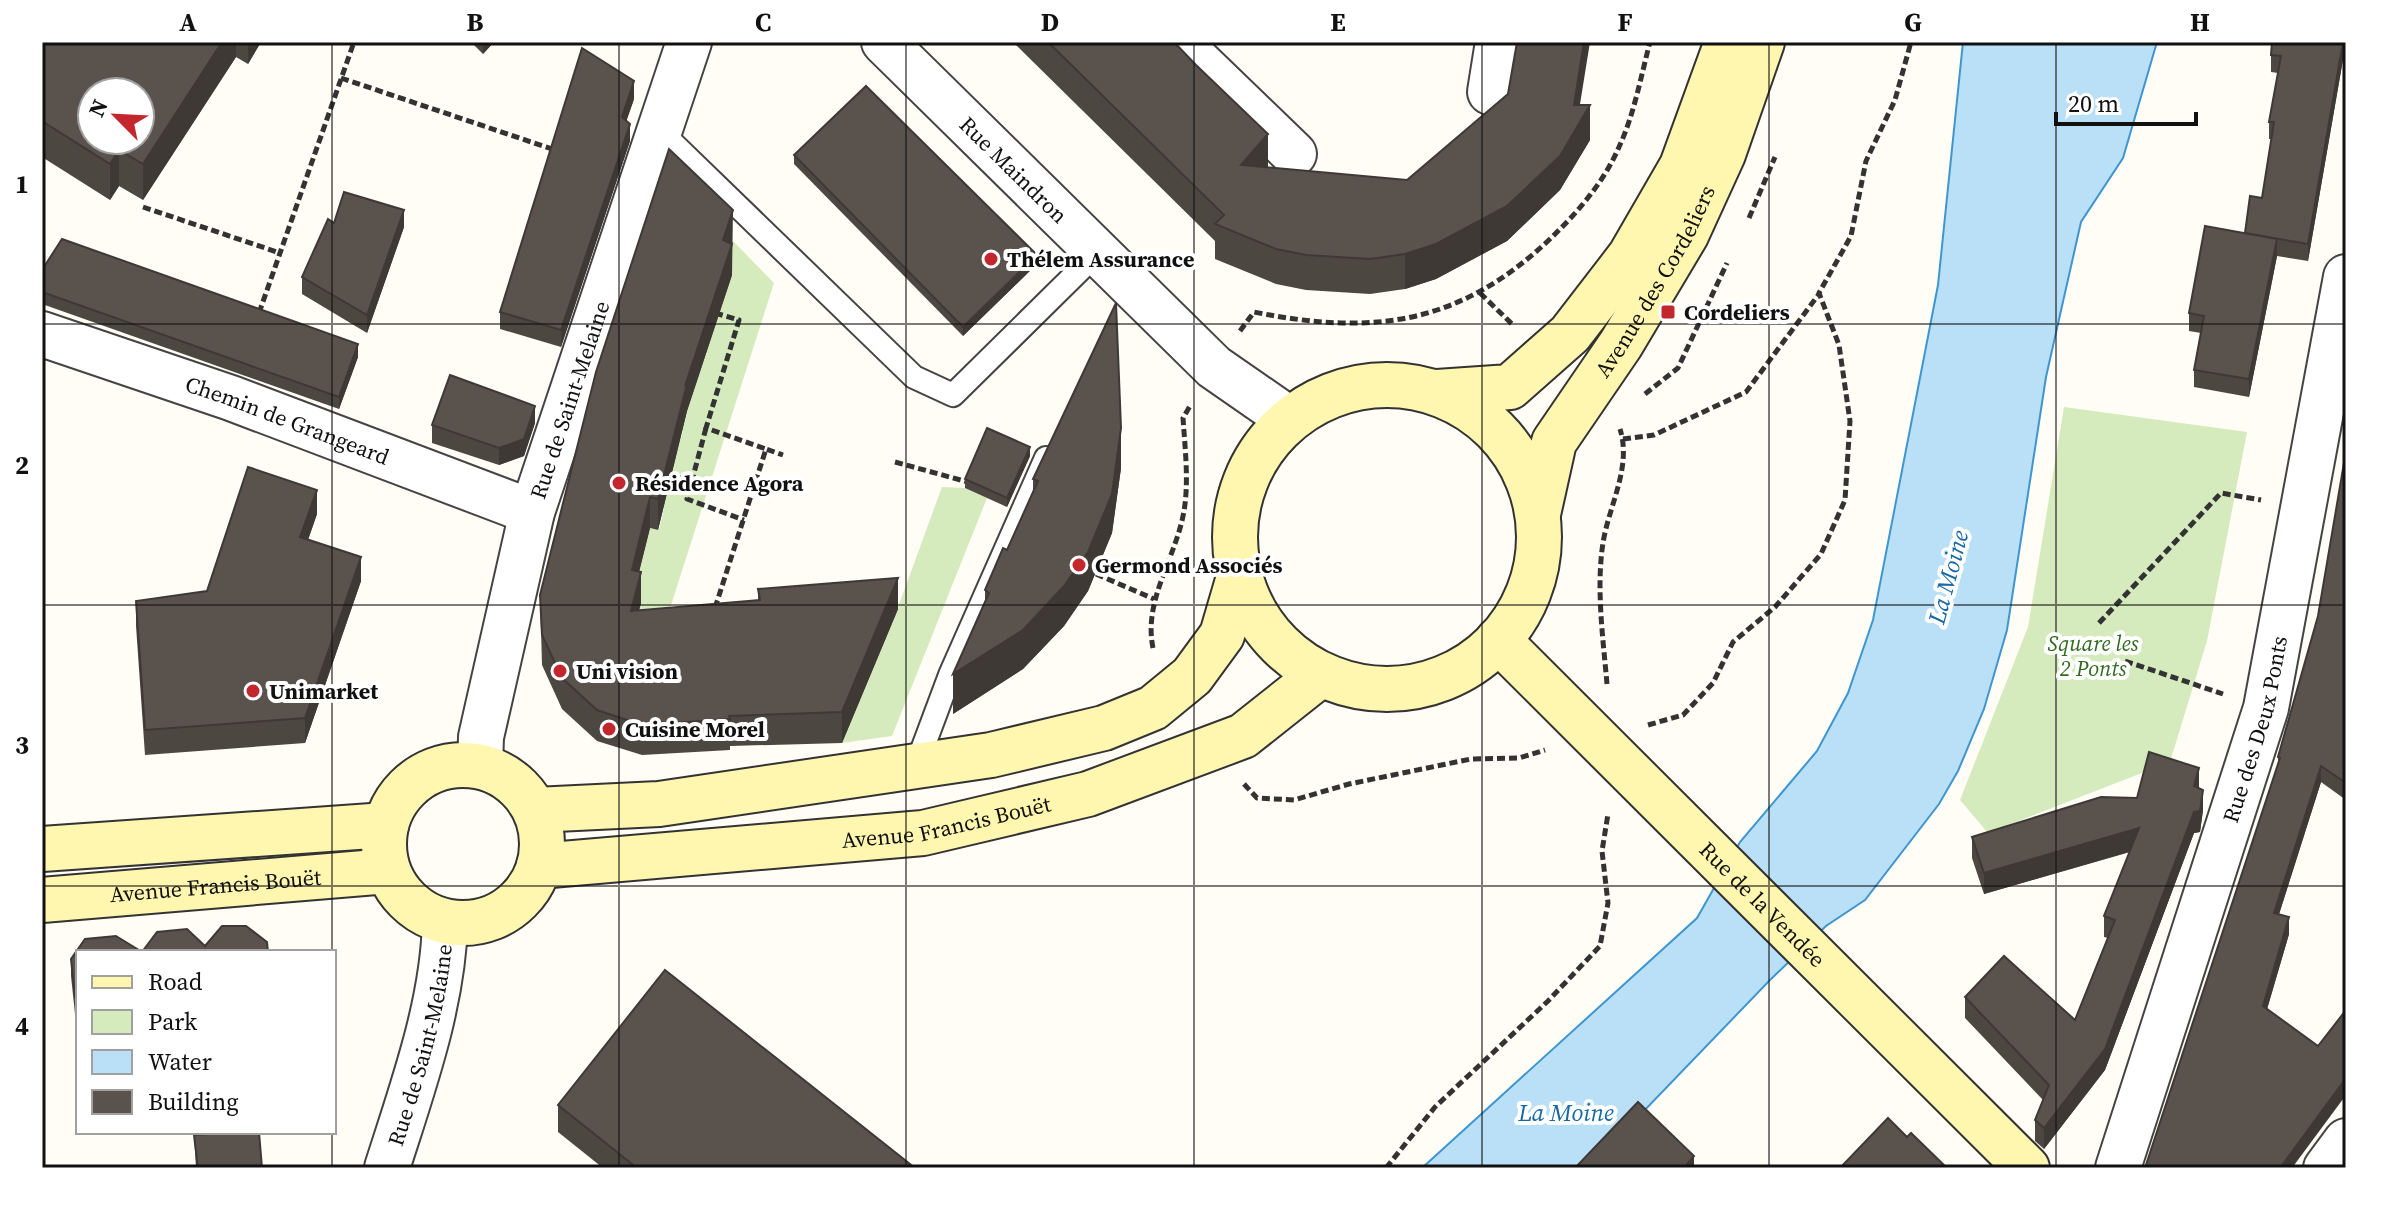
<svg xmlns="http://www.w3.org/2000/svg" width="2388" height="1210" font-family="'Source Serif 4',serif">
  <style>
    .green { fill: #d5ebbd }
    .water { fill: #b9e0f7; stroke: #3f96cf; stroke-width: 2 }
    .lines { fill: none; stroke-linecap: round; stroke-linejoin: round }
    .lane-casing { stroke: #444; stroke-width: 26 }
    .street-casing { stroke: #444; stroke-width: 48 }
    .secondary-casing { stroke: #333; stroke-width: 48 }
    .path { stroke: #333; stroke-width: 5; stroke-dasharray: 8 4; stroke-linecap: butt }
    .lane { stroke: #fff; stroke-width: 22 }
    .street { stroke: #fff; stroke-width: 44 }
    .secondary { stroke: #fff6b0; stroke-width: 44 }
    .wall { fill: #4d4742 }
    .shaded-wall { fill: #3f3936 }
    .building { fill: #5a524d; stroke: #3f3936; stroke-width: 2; fill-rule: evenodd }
    .grid { fill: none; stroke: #111; stroke-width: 2; stroke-opacity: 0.55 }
    .poi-dot { fill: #c4262e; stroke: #fff; stroke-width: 3 }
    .labels { text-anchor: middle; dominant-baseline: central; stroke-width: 8; stroke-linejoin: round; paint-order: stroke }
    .street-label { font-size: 22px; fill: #111; stroke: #fff }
    .poi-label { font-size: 22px; font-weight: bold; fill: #111; stroke: #fff; text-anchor: start }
    .park-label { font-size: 22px; font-style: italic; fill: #2f6b1f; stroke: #fff }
    .water-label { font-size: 24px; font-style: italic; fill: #1768a6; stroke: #fff }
    .neatline { fill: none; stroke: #111; stroke-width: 3 }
    .grid-label { font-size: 26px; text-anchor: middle; font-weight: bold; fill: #111 }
  </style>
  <rect width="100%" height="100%" fill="#fffdf5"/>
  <g class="green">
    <polygon points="733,241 774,283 665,624 638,612 632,600 650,528 659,530 664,508 656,505 683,432 675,429 707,353 698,350 732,275 723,271"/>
    <polygon points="2064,407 2247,432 2207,641 2170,762 1988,833 1960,800 2028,627"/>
    <polygon points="942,487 965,488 987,498 892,736 842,743 897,610"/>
  </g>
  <polygon class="water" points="1963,42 2157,42 2123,158 2081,222 2046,377 2007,630 1984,709 1958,771 1939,804 1865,900 1826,926 1770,980 1589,1168 1422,1168 1697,918 1740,842 1817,751 1848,693 1873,620 1938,285"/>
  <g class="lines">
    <g class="lane-casing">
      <g id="lane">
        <polyline points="659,130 914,377 953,395 1098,252"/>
        <polyline points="916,766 950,675 1046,458"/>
      </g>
    </g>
    <g class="street-casing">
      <g id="street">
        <path id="s1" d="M 884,42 L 1214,367 L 1289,419"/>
        <polyline points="1178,42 1294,154"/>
        <polyline points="1490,92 1498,42"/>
        <path id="s2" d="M 42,334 L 231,398 L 532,512"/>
        <path id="s3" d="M 480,766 L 481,737 L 532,512 L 689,42"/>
        <path id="s4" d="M 387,1168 C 412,1089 443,1005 445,922"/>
        <path id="s5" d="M 2118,1168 L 2266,708 L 2346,277"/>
        <polyline points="2326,1168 2346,1141"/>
      </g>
    </g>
    <g class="secondary-casing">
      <g id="secondary">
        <circle cx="1387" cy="537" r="152"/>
        <polyline points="1437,392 1510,387 1570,334 1630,256 1682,166 1727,42"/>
        <path id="s6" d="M 1538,514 L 1554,442 L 1621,344 L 1686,235 L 1723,154 L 1762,42"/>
        <path id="s7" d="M 1498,640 L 2027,1168"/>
        <circle cx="463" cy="844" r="79"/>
        <polyline points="535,810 659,804 991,755 1104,728 1153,708 1192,676 1222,635 1239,577"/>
        <polyline points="42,849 386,825"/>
        <path id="s8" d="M 539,866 L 923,833 L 1088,794 L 1243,736 L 1320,675"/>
        <path id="s9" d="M 42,900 L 388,871"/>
      </g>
    </g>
    <g class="path">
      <polyline points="341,78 555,150"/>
      <polyline points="143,207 280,253"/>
      <polyline points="1749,218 1775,157"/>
      <polyline points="1480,293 1514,326"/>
      <polyline points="259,313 354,42"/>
      <polyline points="715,313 739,320 706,428 766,449"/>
      <path d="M 1240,331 L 1254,312 C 1373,336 1459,325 1550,239 C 1578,212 1604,182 1619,147 C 1634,115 1641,76 1650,42"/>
      <polyline points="1645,394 1678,368 1727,263"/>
      <polyline points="706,428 687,499 744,520"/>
      <polyline points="1623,439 1654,435 1746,392 1819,294"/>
      <polyline points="895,462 968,482"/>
      <polyline points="666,474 692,481"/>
      <polyline points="1096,574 1154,599"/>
      <polyline points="715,608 766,449 783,455"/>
      <polyline points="2099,623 2221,493 2261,500"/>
      <path d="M 1153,648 C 1143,600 1176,558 1184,511 C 1189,481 1185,448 1183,418 L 1190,406"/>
      <polyline points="2125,661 2223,694"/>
      <path d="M 1607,684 C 1603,638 1596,588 1603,543 C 1609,505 1632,467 1620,429"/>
      <polyline points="1648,725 1683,715 1713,683 1733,642 1775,607 1821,554 1845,500 1850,421 1839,345 1819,293 1851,236 1866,161 1895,100 1911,42"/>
      <polyline points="1244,784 1257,798 1294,800 1349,784 1471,759 1519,758 1545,750"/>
      <polyline points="1386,1168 1435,1107 1548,1001 1600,946 1608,903 1602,851 1608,814"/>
    </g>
    <use href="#lane" class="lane"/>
    <use href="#street" class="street"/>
    <use href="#secondary" class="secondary"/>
  </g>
  <g class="wall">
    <polygon points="42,42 261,42 248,64 236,57 143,200 119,186 110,200 42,157"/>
    <polygon points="471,42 494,42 483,54"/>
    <polygon points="1013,42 1174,42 1268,167 1407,180 1579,105 1590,140 1560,190 1507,241 1436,279 1405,289 1370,294 1306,290 1276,284 1215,259 1215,241"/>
    <polygon points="2346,42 2308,261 2277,256 2249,397 2194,387 2194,370 2201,333 2189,331 2189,313 2245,233 2262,198 2271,139 2269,139 2269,122 2278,73 2271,72 2271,55"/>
    <polygon points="634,99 626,121 630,141 561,347 500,329 500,312"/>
    <polygon points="794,155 1037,264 963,336 794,164"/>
    <polygon points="404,227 367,333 302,294 302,277"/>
    <polygon points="733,241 732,245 732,275 687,411 658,530 650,528 639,572 641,603 639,610 758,600 758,589 898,609 842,743 730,746 730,750 642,755 597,741 562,709 542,665 540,595"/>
    <polygon points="42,270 358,357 339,409 42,304"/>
    <polygon points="535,423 524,456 499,465 432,443 432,425"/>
    <polygon points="2346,451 2346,800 2321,782 2279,914 2289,934 2267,1009 2145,1168 2278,766 2278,757 2318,616"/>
    <polygon points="1030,456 1007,507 965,488 965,479"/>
    <polygon points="1121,468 1112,533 1088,591 1064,626 1023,669 953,714 985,602 985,590 1007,550 1033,492 1033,479"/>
    <polygon points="317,514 308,540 361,581 305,743 145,755 136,626 136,601 207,591"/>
    <polygon points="2199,788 2203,810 2200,832 2194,833 2105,1070 2044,1149 2035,1141 2035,1120 2043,1100 1965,1018 1965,997 2075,1020 2108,938 2104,937 2104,916 2130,852 1984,894 1972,858 1972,837 2137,798"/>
    <polygon points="78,952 78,1017 75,1014 71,976 71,959"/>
    <polygon points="558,1105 915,1168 603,1168 558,1132"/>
    <polygon points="194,1135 262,1168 196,1168"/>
  </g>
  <g class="shaded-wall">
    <polygon points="222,42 236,42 236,57 143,200 143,164"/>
    <polygon points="248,42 261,42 248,64"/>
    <polygon points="483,42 494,42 483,54"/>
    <polygon points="1584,42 1590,42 1576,129 1590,105 1590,140 1560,190 1507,241 1436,279 1405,289 1405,254 1574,105"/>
    <polygon points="2343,42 2346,42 2308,261 2308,244"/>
    <polygon points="634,81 634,99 622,134 622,117"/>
    <polygon points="630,124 630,141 561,347 561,330"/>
    <polygon points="1268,134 1268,168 1241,165"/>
    <polygon points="119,150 119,186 110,200 110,164"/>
    <polygon points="404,210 404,227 367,333 367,315"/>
    <polygon points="733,210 732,275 687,411 658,530 658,499 685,386 723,240"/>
    <polygon points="2277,239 2277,256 2249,397 2249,379"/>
    <polygon points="1037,255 1037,264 963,336 963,327"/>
    <polygon points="358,344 358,357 339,409 339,397"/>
    <polygon points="535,406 535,423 524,456 499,465 499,448"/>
    <polygon points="1121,428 1121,468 1112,533 1088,591 1064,626 1023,669 953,714 953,674"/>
    <polygon points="1030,447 1030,456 1007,507 1007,498"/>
    <polygon points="317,490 317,514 300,562 300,537"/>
    <polygon points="650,497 650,528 632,600 632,570"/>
    <polygon points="361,557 361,581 305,743 305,718"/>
    <polygon points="641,572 641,603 631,642 631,611"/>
    <polygon points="898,578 898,609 842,743 842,712"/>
    <polygon points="2321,766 2321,782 2274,930 2274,913"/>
    <polygon points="2199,768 2199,789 2194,786"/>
    <polygon points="2203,790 2203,810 2200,832 2194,833 2105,1070 2044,1149 2044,1128"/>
    <polygon points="2139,828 2139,849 1984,894 1984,873"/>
    <polygon points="2289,917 2289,934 2263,1023 2263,1006"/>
    <polygon points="2346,1078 2346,1095 2292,1168 2280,1168"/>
    <polygon points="1694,1156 1694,1168 1684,1168"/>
  </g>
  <g class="building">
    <path d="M 42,42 L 222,42 L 143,164 L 119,150 L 110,164 L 42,121 ZM 92,92 L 140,92 L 140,140 L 92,140 Z"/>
    <polygon points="1048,42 1174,42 1196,65 1268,134 1241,165 1407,180 1508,94 1517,42 1584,42 1574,105 1590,105 1560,156 1507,206 1436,244 1405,254 1370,259 1306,255 1276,249 1215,224 1224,215"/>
    <polygon points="2272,42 2343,42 2308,244 2245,233 2250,196 2262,198 2274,122 2269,122 2281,56 2271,55"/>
    <polygon points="582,48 634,81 622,117 630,124 561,330 500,312"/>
    <polygon points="866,86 1037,255 963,327 794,155"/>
    <polygon points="669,149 733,210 723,240 732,244 685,386 687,384 658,499 650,497 632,570 641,572 631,611 760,600 758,589 898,578 842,712 729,716 730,719 642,725 597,710 562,678 542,635 540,595 596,372"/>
    <polygon points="344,192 404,210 367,315 302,277 328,219 334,223"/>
    <polygon points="2205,226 2277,239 2249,379 2194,370 2204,316 2189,313"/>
    <polygon points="62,239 358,344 339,397 42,292 42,270"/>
    <polygon points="1116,303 1121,428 1112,494 1088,552 1064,586 1023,630 953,674 989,593 985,590 1003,548 1007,550 1038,481 1033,479"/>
    <polygon points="450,375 535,406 524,439 499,448 432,425"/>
    <polygon points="987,428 1030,447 1007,498 965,479"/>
    <polygon points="2346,451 2346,783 2321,766 2274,913 2289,917 2263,1006 2318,1046 2346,1010 2346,1078 2280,1168 2145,1168 2280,758 2278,757 2318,616"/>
    <polygon points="248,467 317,490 300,537 361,557 305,718 145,730 136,601 207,591"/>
    <polygon points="2149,752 2199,768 2194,786 2203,790 2200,811 2194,812 2105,1049 2044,1128 2035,1120 2049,1085 1965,997 2004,956 2075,1020 2115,920 2104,916 2139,828 1984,873 1972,837 2101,797 2137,798"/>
    <polygon points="222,926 246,926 267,942 268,952 142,952 157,932 187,929 205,946"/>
    <polygon points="116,936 142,952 78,952 78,999 75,997 71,959 85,939"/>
    <polygon points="665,970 915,1168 637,1168 558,1105"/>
    <polygon points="1638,1102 1694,1156 1684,1168 1575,1168"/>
    <polygon points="1888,1118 1907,1137 1911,1133 1947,1168 1840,1168"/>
    <polygon points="235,1132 259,1132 262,1168 198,1168 194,1135"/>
  </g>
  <path class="grid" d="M 332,42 L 332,952M 619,42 L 619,1168M 906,42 L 906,1168M 1194,42 L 1194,1168M 1482,42 L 1482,1168M 1769,42 L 1769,1168M 2056,42 L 2056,1168M 42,324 L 2346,324M 42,605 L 2346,605M 42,886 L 2346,886M 332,1132 L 332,1168"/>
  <g class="poi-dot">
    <circle cx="991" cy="259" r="8"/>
    <rect x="1660" y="304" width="16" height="16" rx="4"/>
    <circle cx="619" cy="483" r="8"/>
    <circle cx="1079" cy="565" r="8"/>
    <circle cx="560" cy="671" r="8"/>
    <circle cx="253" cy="691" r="8"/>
    <circle cx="609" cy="729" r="8"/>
  </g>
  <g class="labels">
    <g class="street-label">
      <text stroke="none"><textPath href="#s1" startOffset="182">Rue Maindron</textPath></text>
      <text stroke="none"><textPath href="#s6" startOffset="264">Avenue des Cordeliers</textPath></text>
      <text stroke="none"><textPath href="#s3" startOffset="378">Rue de Saint-Melaine</textPath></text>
      <text stroke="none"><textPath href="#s2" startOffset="260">Chemin de Grangeard</textPath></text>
      <text stroke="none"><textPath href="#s5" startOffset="460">Rue des Deux Ponts</textPath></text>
      <text stroke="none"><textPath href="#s8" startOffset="410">Avenue Francis Bouët</textPath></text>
      <text stroke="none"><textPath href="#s9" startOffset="174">Avenue Francis Bouët</textPath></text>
      <text stroke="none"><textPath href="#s7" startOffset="374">Rue de la Vendée</textPath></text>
      <text stroke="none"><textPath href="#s4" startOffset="128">Rue de Saint-Melaine</textPath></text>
    </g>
    <g class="poi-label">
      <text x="1007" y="259">Thélem Assurance</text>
      <text x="1684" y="312">Cordeliers</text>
      <text x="635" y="483">Résidence Agora</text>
      <text x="1095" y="565">Germond Associés</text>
      <text x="576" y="671">Uni vision</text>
      <text x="269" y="691">Unimarket</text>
      <text x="625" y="729">Cuisine Morel</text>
    </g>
    <g class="park-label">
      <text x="2093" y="643">Square les<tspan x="2093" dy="25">2 Ponts</tspan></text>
    </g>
    <g class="water-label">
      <text transform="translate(1948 577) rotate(-75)">La Moine</text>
      <text x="1566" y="1112">La Moine</text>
    </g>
  </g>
  <rect width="2388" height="1210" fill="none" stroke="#ffffff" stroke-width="88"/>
  <rect x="76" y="950" width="260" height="184" fill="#ffffff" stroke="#a0a0a0" stroke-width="2"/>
  <rect x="92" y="976" width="40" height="12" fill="#fff6b0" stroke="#a0a0a0" stroke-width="2"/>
  <text x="148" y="990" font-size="24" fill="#111111">Road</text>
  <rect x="92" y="1010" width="40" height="24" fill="#d5ebbd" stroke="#a0a0a0" stroke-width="2"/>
  <text x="148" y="1030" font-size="24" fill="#111111">Park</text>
  <rect x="92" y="1050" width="40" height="24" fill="#b9e0f7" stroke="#a0a0a0" stroke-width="2"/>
  <text x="148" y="1070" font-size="24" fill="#111111">Water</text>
  <rect x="92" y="1090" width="40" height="24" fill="#5a524d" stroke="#a0a0a0" stroke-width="2"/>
  <text x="148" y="1110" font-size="24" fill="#111111">Building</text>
  <g transform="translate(116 116) rotate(294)"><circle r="38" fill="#ffffff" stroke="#a0a0a0" stroke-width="2"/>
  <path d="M0-6L14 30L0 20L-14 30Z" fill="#c4262e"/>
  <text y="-12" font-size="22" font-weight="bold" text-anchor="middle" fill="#111111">N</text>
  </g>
  <path d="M2056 112v12h140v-12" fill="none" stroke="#111111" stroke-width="4"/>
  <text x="2068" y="112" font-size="24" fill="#111111" stroke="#ffffff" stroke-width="6" paint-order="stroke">20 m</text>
  <rect x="44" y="44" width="2300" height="1122" class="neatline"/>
  <g class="grid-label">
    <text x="188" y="31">A</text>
    <text x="475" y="31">B</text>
    <text x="763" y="31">C</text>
    <text x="1050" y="31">D</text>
    <text x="1338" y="31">E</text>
    <text x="1625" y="31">F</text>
    <text x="1913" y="31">G</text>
    <text x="2200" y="31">H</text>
    <text x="22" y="193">1</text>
    <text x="22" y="474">2</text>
    <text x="22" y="754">3</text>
    <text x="22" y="1035">4</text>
  </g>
</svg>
